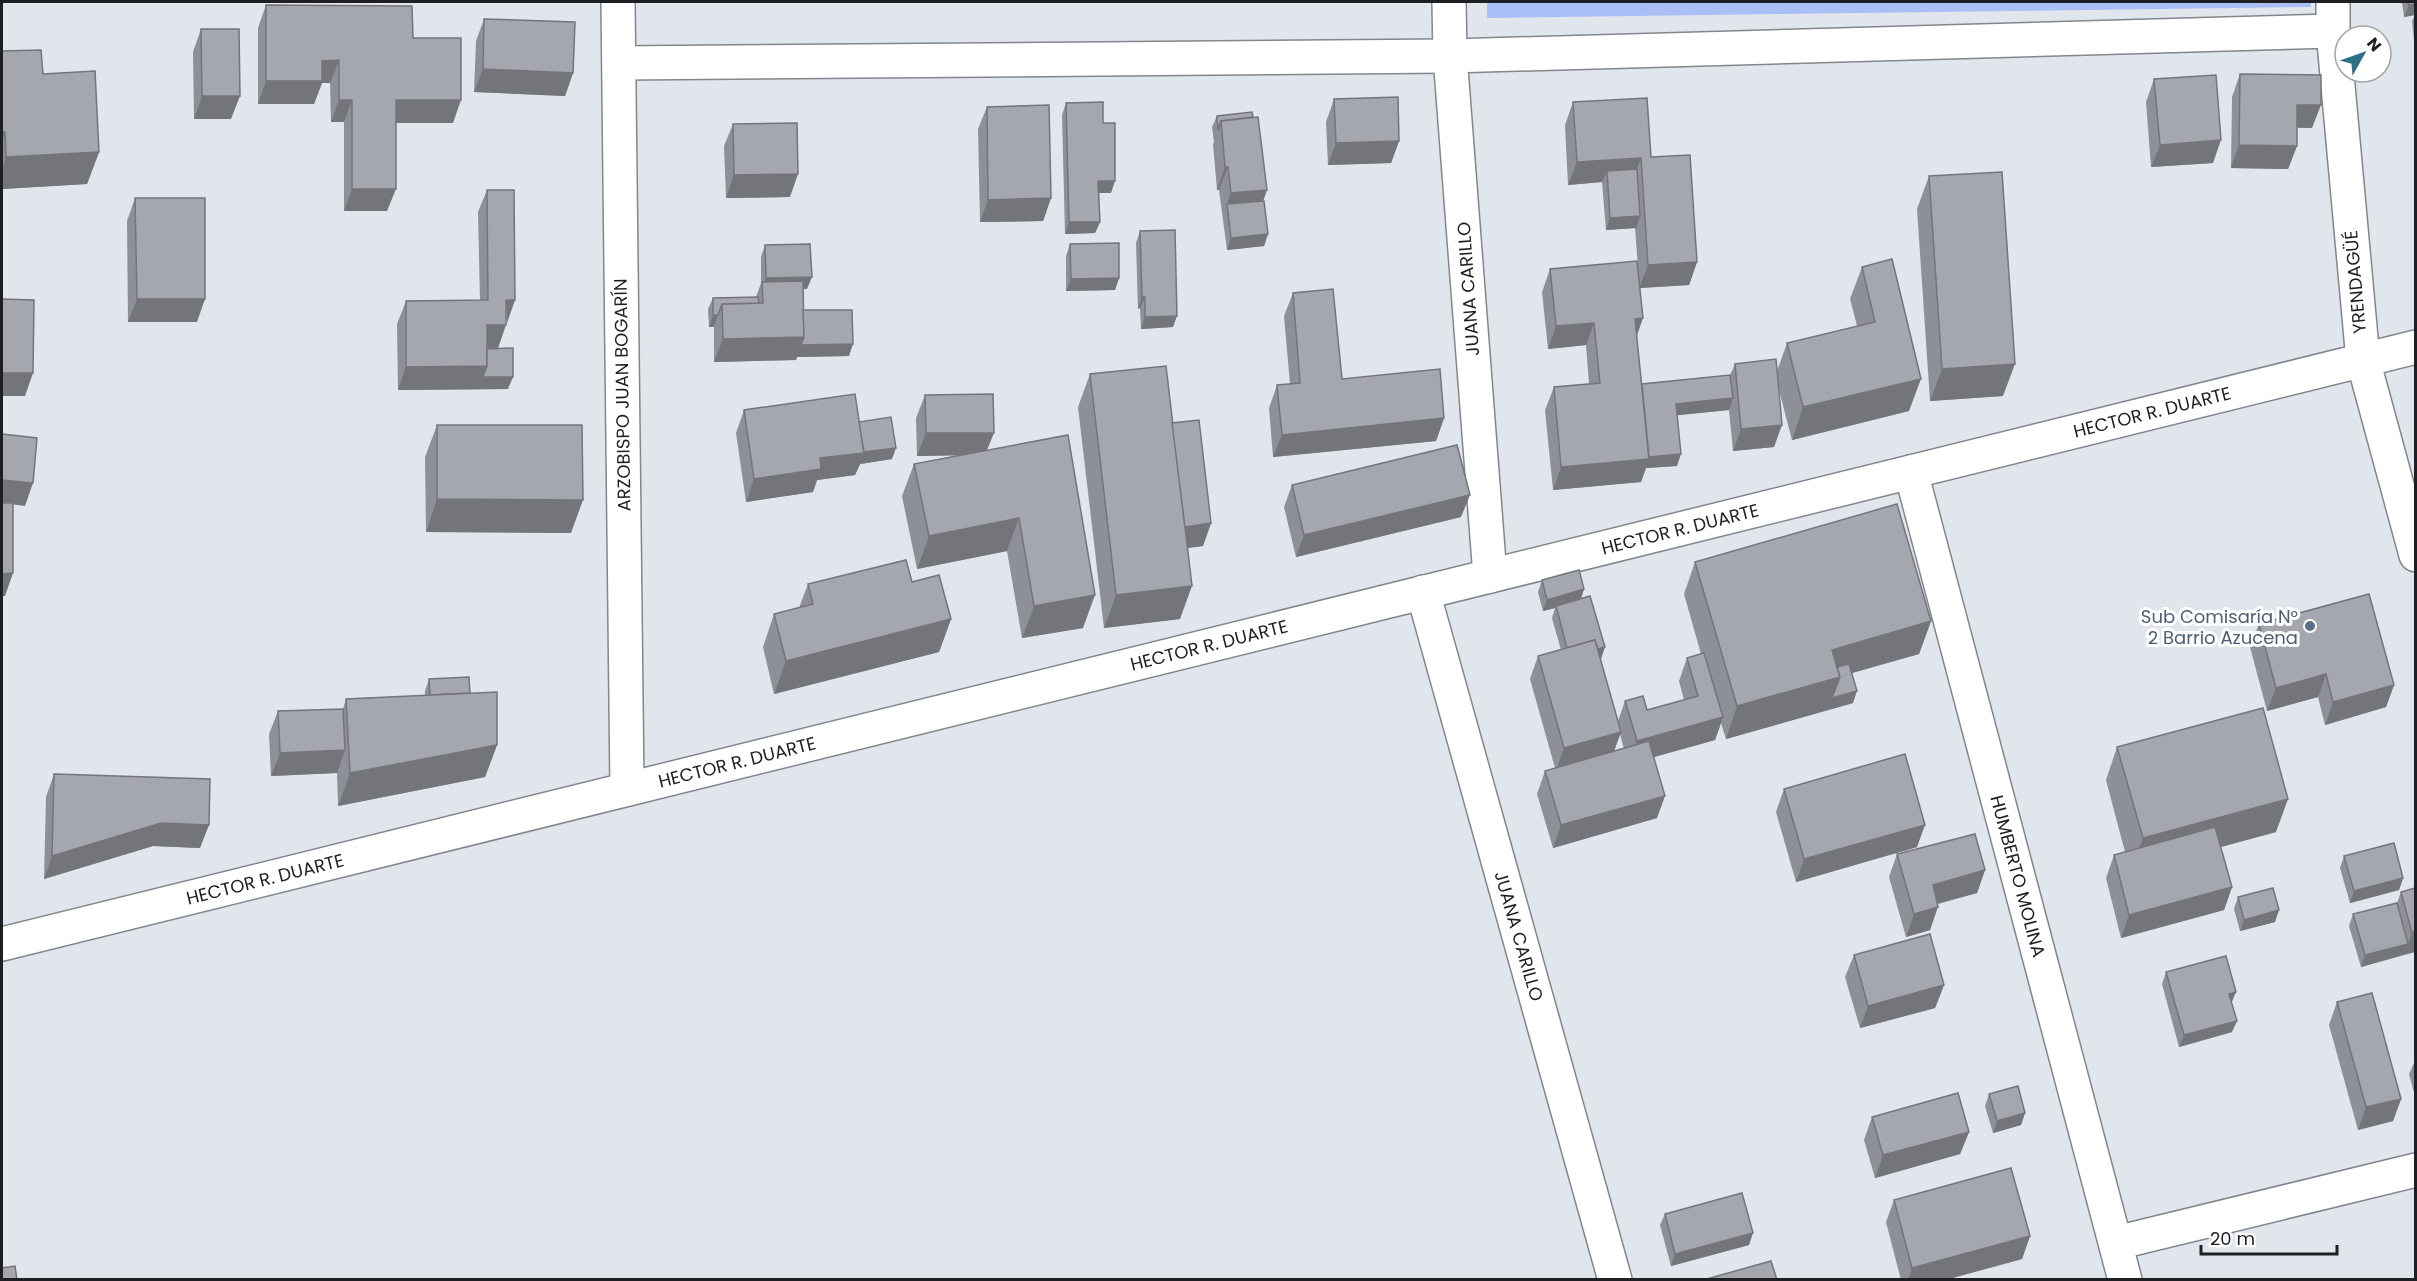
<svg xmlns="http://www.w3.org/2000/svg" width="2417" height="1281" font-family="Poppins,sans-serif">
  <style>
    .green { fill: #aabff5 }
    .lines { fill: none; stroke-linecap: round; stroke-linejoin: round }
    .minor-casing { stroke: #83868c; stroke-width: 36 }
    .tertiary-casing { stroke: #83868c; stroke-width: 36 }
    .minor { stroke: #fff; stroke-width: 33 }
    .tertiary { stroke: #fff; stroke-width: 33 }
    .wall { fill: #8d9096; fill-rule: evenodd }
    .shaded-wall { fill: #73757a }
    .building { fill: #a4a7ae; stroke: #73757a; stroke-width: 1.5 }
    .service-dot { fill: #5c6f8a; stroke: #fff; stroke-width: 2 }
    .labels { text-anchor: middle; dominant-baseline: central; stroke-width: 6; stroke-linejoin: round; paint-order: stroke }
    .street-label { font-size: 18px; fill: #1e1f22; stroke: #fff }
    .service-label { font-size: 18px; fill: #4e5e75; stroke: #fff; text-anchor: end }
  </style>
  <rect width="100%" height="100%" fill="#e1e5ec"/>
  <polygon class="green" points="1487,2 2311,2 2311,7 1487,18"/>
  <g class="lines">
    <g class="minor-casing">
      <g id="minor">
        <polyline points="618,2 627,789"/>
        <polyline points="1449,2 1450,56 1490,576"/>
        <polyline points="2333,2 2333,31 2363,360 2416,555"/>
        <polyline points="619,63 1450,56 2333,31"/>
        <polyline points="1911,472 2125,1280"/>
        <polyline points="1423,592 1615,1280"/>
        <polyline points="2116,1243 2416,1170"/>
      </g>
    </g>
    <g class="tertiary-casing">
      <polyline id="tertiary" points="2,944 2416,347"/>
    </g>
    <use href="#minor" class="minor"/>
    <use href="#tertiary" class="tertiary"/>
  </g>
  <g class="wall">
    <polygon points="2402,2 2415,2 2415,50 2412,21 2415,15 2404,17"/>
    <polygon points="266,5 413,38 453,123 396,123 387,211 344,211 344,122 331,122 330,83 322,83 314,104 258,104 258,28"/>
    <polygon points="484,19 573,73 565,96 474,92 476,41"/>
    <polygon points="201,29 231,119 194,119 193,52"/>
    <polygon points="2,51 43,74 99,152 87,184 2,189"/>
    <polygon points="2240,74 2312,128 2297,128 2297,146 2288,169 2231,168 2232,97"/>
    <polygon points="2154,79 2213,163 2151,167 2146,102"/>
    <polygon points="1334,99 1399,141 1391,163 1328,165 1326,122"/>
    <polygon points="1573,102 1651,157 1697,262 1689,285 1640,288 1637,336 1642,384 1730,375 1735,364 1777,371 1787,343 1857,326 1850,299 1862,267 1909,411 1792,440 1779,390 1774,447 1733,451 1729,410 1677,415 1677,466 1646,468 1641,482 1553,490 1545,410 1554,387 1589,384 1586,345 1548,349 1542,292 1550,269 1638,267 1635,228 1606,230 1602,182 1568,185 1565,125"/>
    <polygon points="1066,103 1103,123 1111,193 1099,193 1100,222 1095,233 1065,234 1062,115"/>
    <polygon points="987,107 1051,198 1043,221 980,222 978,129"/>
    <polygon points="1217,116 1253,117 1267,190 1263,201 1268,234 1264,246 1227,250 1219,190 1217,190 1213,144 1214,142 1212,127"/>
    <polygon points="733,124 790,197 726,198 724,146"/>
    <polygon points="1929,176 2003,396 1930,401 1917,209"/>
    <polygon points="487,190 506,323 498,348 487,349 508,389 398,390 397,324 406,301 480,300 478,212"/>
    <polygon points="135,198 197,322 128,322 127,221"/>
    <polygon points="1140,231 1173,327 1141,329 1140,308 1138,309 1136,243"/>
    <polygon points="1070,244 1119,278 1115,290 1066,291 1066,256"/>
    <polygon points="765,245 807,289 803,289 803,310 849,356 797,357 796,360 714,362 714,327 709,327 708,309 713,298 756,297 761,283 761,257"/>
    <polygon points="1293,293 1342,379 1444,418 1436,441 1273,457 1269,408 1277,385 1290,384 1284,316"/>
    <polygon points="1090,374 1172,423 1211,523 1203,546 1187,548 1180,619 1104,628 1078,407"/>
    <polygon points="925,395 987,450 1083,628 1022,638 1007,551 917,569 902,496 914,464 958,455 917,456 916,418"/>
    <polygon points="744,410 859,422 892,459 860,464 855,475 817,480 813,492 746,502 736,433"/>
    <polygon points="437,425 571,533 426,532 425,457"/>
    <polygon points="1292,485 1461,517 1296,557 1284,507"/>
    <path d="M 1695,562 L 1931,621 L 1919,654 L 1852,673 L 1853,703 L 1726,739 L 1721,723 L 1715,740 L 1654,757 L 1657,818 L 1553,848 L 1537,794 L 1545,771 L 1555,768 L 1530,679 L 1538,656 L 1561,650 L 1552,618 L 1555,608 L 1543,611 L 1538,592 L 1542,580 L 1584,589 L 1581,599 L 1601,659 L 1600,659 L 1618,721 L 1625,701 L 1647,710 L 1684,700 L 1679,681 L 1687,658 L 1701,654 L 1684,594 ZM 1620,734 L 1624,749 L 1614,751 Z"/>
    <polygon points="912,582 951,619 939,652 774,694 763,647 774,614 799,608 808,584"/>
    <polygon points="2259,624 2394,685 2386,707 2325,725 2318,697 2267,711 2250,647"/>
    <polygon points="429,679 470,693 497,745 485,777 338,806 337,773 271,776 269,734 278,711 343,709 346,699 425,695 425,691"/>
    <polygon points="2117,747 2276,832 2221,847 2232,887 2224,910 2121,938 2106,878 2114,855 2125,852 2106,780"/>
    <polygon points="54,774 200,848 153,846 44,879 46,797"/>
    <polygon points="1784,789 1917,847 1796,882 1776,812"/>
    <polygon points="1897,854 1985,870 1977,893 1938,904 1930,930 1906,937 1889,877"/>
    <polygon points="2344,856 2403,878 2399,890 2350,903 2340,868"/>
    <polygon points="2415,888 2415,952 2361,967 2349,926 2353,914 2397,903 2401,892"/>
    <polygon points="2238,897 2275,922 2240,931 2234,909"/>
    <polygon points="1854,955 1944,985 1935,1008 1860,1028 1845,977"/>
    <polygon points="2166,972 2232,1003 2232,1032 2179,1047 2162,984"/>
    <polygon points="2337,1002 2401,1099 2393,1121 2358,1130 2329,1025"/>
    <polygon points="2415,1062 2415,1096 2409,1074 2414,1063"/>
    <polygon points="1989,1094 2025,1113 2021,1125 1993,1133 1985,1106"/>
    <polygon points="1872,1117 1969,1132 1960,1154 1875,1178 1864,1140"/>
    <polygon points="1894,1200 2030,1236 2022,1259 1945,1280 1901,1280 1886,1222"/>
    <polygon points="1665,1214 1749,1245 1671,1266 1660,1225"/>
  </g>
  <g class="shaded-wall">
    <polygon points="2415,4 2415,15 2404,17 2409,5"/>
    <polygon points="339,60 330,83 322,83 314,104 258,104 266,81 322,61"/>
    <polygon points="483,69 573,73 565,96 474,92"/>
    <polygon points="202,96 240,96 231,119 194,119"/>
    <polygon points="339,100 352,100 344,122 331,122"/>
    <polygon points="396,100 461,100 453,123 387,123"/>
    <polygon points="2297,105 2321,105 2312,128 2288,127"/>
    <polygon points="2,132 5,132 2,142"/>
    <polygon points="2221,140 2213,163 2151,167 2160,145"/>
    <polygon points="1399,141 1391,163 1328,165 1336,143"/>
    <polygon points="2239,145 2297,146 2288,169 2231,168"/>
    <polygon points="99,152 87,184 2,189 2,171 6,157"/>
    <polygon points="1641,158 1632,180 1607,171 1602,182 1568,185 1577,162"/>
    <polygon points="1225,167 1228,167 1219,190 1217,190"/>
    <polygon points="798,174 790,197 726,198 734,175"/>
    <polygon points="1098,181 1115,181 1111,193 1094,193"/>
    <polygon points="352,189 396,189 387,211 344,211"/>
    <polygon points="1267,190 1259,212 1227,204 1231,193"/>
    <polygon points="1051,198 1043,221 980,222 988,200"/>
    <polygon points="1640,216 1636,228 1606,230 1610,218"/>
    <polygon points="1069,222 1100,222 1095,233 1065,234"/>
    <polygon points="1268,234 1264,246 1227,250 1231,238"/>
    <polygon points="1697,262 1689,285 1639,288 1648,265"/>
    <polygon points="812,277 807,289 762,290 762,287 766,278"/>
    <polygon points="1119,278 1115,290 1066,291 1071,279"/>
    <polygon points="1142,297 1145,297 1140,308 1138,309"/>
    <polygon points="137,299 205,299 197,322 128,322"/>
    <polygon points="506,300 515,300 507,323"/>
    <polygon points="713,315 718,315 714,326 709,327"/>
    <polygon points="1177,316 1173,327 1141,329 1145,317"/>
    <polygon points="1643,318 1635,341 1635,319"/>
    <polygon points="1594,323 1586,345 1548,349 1556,326"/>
    <polygon points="487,325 506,325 498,348 478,348"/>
    <polygon points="804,337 853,344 849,356 797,357 796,360 714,362 723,339"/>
    <polygon points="2015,364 2003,396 1930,401 1942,369"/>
    <polygon points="487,366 513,377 508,389 398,390 406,367"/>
    <polygon points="2,373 33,373 25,396 2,396"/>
    <polygon points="1921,379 1909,411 1792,440 1803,407"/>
    <polygon points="1733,398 1729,410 1671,416 1676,404"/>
    <polygon points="1444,418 1436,441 1273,457 1282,435"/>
    <polygon points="1782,425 1774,447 1733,451 1741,429"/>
    <polygon points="926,433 994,433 985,455 917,456"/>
    <polygon points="896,448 892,459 860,464 855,475 817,480 813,492 746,502 754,479 820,458"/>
    <polygon points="1681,454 1677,466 1646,468 1641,482 1553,490 1561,467 1643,457"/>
    <polygon points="2,480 33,483 25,506 2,503"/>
    <polygon points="1470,495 1461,517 1296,557 1304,535"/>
    <polygon points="437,499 583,500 571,533 426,532"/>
    <polygon points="1019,518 1007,551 917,569 929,536"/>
    <polygon points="1211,523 1203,546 1172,550 1180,527"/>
    <polygon points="13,573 5,596 2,596 2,574"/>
    <polygon points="1192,586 1180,619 1104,628 1116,595"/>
    <polygon points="1584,589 1580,601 1556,606 1555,608 1543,611 1547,600"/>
    <polygon points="1095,595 1083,628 1022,638 1034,606"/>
    <polygon points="951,619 939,652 774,694 786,661"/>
    <polygon points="1931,621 1919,654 1827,680 1832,650"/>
    <polygon points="1605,647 1601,659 1566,669 1570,657"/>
    <polygon points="2326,674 2318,697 2267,711 2276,688"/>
    <polygon points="1840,677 1857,691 1853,703 1726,739 1737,706"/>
    <polygon points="2394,685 2386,707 2325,725 2333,702"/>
    <polygon points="1723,717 1715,740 1629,764 1637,741"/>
    <polygon points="1621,732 1613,754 1556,771 1564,748"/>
    <polygon points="497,745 485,777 338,806 350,773"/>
    <polygon points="345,750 337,773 271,776 280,753"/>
    <polygon points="1665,796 1657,818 1553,848 1561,825"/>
    <polygon points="2288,799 2276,832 2131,871 2143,838"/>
    <polygon points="161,823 209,825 200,848 153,846 44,879 52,856"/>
    <polygon points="1925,825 1917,847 1796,882 1804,859"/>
    <polygon points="1985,870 1977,893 1924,907 1933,885"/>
    <polygon points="2403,878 2399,890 2350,903 2354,891"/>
    <polygon points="2232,887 2224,910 2121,938 2129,915"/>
    <polygon points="1938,907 1930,930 1906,937 1914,914"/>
    <polygon points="2279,910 2275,922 2240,931 2244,920"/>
    <polygon points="2415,931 2415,952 2403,955 2412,933"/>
    <polygon points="2408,944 2403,955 2361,967 2365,955"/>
    <polygon points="1944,985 1935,1008 1860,1028 1868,1006"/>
    <polygon points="2236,992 2231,1004 2229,994"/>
    <polygon points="2237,1021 2232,1032 2179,1047 2184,1035"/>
    <polygon points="2401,1099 2393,1121 2358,1130 2366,1107"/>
    <polygon points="2025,1113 2021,1125 1993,1133 1997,1121"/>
    <polygon points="1969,1132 1960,1154 1875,1178 1883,1155"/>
    <polygon points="1753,1233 1749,1245 1671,1266 1675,1254"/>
    <polygon points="2030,1236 2022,1259 1945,1280 1908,1280 1912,1268"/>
  </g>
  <g class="building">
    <polygon points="2408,2 2415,2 2415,4 2409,5"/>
    <polygon points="266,5 412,6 413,38 461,38 461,100 396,100 396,189 352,189 352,100 339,100 339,60 322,61 322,81 266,81"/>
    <polygon points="484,19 575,22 573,73 483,69"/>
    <polygon points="201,29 239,29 240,96 202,96"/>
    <polygon points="41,50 43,74 95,71 99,152 6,157 5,132 2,132 2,51"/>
    <polygon points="2240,74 2321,75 2321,105 2297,105 2297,146 2239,145"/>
    <polygon points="2216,75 2221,140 2160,145 2154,79"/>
    <polygon points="1398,97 1399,141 1336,143 1334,99"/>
    <polygon points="1647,98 1651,157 1690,155 1697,262 1648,265 1641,158 1577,162 1573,102"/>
    <polygon points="1103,102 1103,123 1115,123 1115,181 1098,181 1100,222 1069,222 1066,103"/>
    <polygon points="1049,105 1051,198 988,200 987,107"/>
    <polygon points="1252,112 1253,117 1221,121 1218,130 1217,116"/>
    <polygon points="1258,117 1267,190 1231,193 1228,167 1225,167 1221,121"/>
    <polygon points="797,123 798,174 734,175 733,124"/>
    <polygon points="1637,169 1640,216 1610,218 1607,171"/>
    <polygon points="2002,172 2015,364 1942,369 1929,176"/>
    <polygon points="487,190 514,190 515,300 506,300 506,325 487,325 487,366 406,367 406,301 488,300"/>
    <polygon points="135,198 205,198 205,299 137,299"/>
    <polygon points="1264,201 1268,234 1231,238 1227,204"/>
    <polygon points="1175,230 1177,316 1145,317 1145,297 1142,297 1140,231"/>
    <polygon points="1119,243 1119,278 1071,279 1070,244"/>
    <polygon points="810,244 812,277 766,278 765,245"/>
    <polygon points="1892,259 1921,379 1803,407 1787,343 1875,322 1862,267"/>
    <polygon points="1637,261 1643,318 1635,319 1649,459 1561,467 1554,387 1600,383 1594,323 1556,326 1550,269"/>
    <polygon points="803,281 804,337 723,339 722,304 763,303 762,282"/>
    <polygon points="1333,289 1342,379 1440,369 1444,418 1282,435 1277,385 1300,383 1293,293"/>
    <polygon points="758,297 759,303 722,304 718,315 713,315 713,298"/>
    <polygon points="2,299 34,300 33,373 2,373"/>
    <polygon points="803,310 852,310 853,344 801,345 804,337"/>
    <polygon points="513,348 513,377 483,377 487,366 487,349"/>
    <polygon points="1776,359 1782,425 1741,429 1735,364"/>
    <polygon points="1166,366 1192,586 1116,595 1090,374"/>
    <polygon points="1730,375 1733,398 1676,404 1681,454 1649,457 1642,384"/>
    <polygon points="855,394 864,453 820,458 821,469 754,479 744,410"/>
    <polygon points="993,394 994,433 926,433 925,395"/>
    <polygon points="891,417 896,448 864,452 859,422"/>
    <polygon points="1199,420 1211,523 1185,527 1172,423"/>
    <polygon points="437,425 582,425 583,500 437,499"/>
    <polygon points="2,434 37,438 33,483 2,480"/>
    <polygon points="1068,435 1095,595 1034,606 1019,518 929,536 914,464"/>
    <polygon points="1457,445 1470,495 1304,535 1292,485"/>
    <polygon points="2,503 13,503 13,573 2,574"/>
    <polygon points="1897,504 1931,621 1832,650 1840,677 1737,706 1695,562"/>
    <polygon points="906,560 912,582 939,575 951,619 786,661 774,614 813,604 808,584"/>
    <polygon points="1579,570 1584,589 1547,600 1542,580"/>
    <polygon points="2369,594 2394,685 2333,702 2326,674 2276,688 2259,624"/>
    <polygon points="1590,596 1605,647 1598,649 1595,640 1567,648 1556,606"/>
    <polygon points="1595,640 1621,732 1564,748 1538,656"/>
    <polygon points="1704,653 1723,717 1637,741 1625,701 1643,696 1647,710 1698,696 1687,658"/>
    <polygon points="1849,664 1857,691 1832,698 1840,677 1837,667"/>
    <polygon points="469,677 470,693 430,695 429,679"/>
    <polygon points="497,692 497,745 350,773 346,699"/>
    <polygon points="2263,708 2288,799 2143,838 2117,747"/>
    <polygon points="343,709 345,750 280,753 278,711"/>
    <polygon points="1649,741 1665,796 1561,825 1545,771"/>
    <polygon points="1905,754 1925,825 1804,859 1784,789"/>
    <polygon points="54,774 210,779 209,825 161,823 52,856"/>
    <polygon points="2215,827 2232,887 2129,915 2114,855"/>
    <polygon points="1975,834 1985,870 1933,885 1938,907 1914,914 1897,854"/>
    <polygon points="2394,843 2403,878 2354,891 2344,856"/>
    <polygon points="2273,888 2279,910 2244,920 2238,897"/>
    <polygon points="2415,888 2415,931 2412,933 2401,892"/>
    <polygon points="2397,903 2408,944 2365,955 2353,914"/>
    <polygon points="1930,934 1944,985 1868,1006 1854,955"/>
    <polygon points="2226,956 2236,992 2229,994 2237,1021 2184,1035 2166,972"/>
    <polygon points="2372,993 2401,1099 2366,1107 2337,1002"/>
    <polygon points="2018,1086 2025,1113 1997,1121 1989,1094"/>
    <polygon points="1958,1093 1969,1132 1883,1155 1872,1117"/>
    <polygon points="2011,1168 2030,1236 1912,1268 1894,1200"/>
    <polygon points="1742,1193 1753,1233 1675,1254 1665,1214"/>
    <polygon points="1771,1261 1777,1280 1703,1280"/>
    <polygon points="15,1266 17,1280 2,1280 2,1268"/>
  </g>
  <circle class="service-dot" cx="2310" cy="626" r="6"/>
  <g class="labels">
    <g class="street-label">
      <text transform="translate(2355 282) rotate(-95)">YRENDAGÜÉ</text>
      <text transform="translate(1468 289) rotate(-94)">JUANA CARILLO</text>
      <text transform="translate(622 395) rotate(-91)">ARZOBISPO JUAN BOGARÍN</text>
      <text transform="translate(2152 412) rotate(-14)">HECTOR R. DUARTE</text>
      <text transform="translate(1680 529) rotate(-14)">HECTOR R. DUARTE</text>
      <text transform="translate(1209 645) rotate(-14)">HECTOR R. DUARTE</text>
      <text transform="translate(737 762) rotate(-14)">HECTOR R. DUARTE</text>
      <text transform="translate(2018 876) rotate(75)">HUMBERTO MOLINA</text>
      <text transform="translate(265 879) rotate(-14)">HECTOR R. DUARTE</text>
      <text transform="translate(1519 936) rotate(74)">JUANA CARILLO</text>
    </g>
    <g class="service-label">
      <text x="2298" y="616">Sub Comisaría N°<tspan x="2298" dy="21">2 Barrio Azucena</tspan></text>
    </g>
  </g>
  <rect width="2417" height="1281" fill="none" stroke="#1e1f22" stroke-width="6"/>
  <g transform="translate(2363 54) rotate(50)"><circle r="28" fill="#ffffff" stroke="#a5a5a7" stroke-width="1.5"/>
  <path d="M0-4.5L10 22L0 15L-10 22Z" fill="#307084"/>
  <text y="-9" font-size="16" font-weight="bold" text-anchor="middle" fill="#1e1f22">N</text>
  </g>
  <path d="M2201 1245v9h136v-9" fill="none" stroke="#1e1f22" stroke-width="3"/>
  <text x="2210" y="1245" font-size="18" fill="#1e1f22" stroke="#ffffff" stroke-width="4.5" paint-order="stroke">20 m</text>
</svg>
